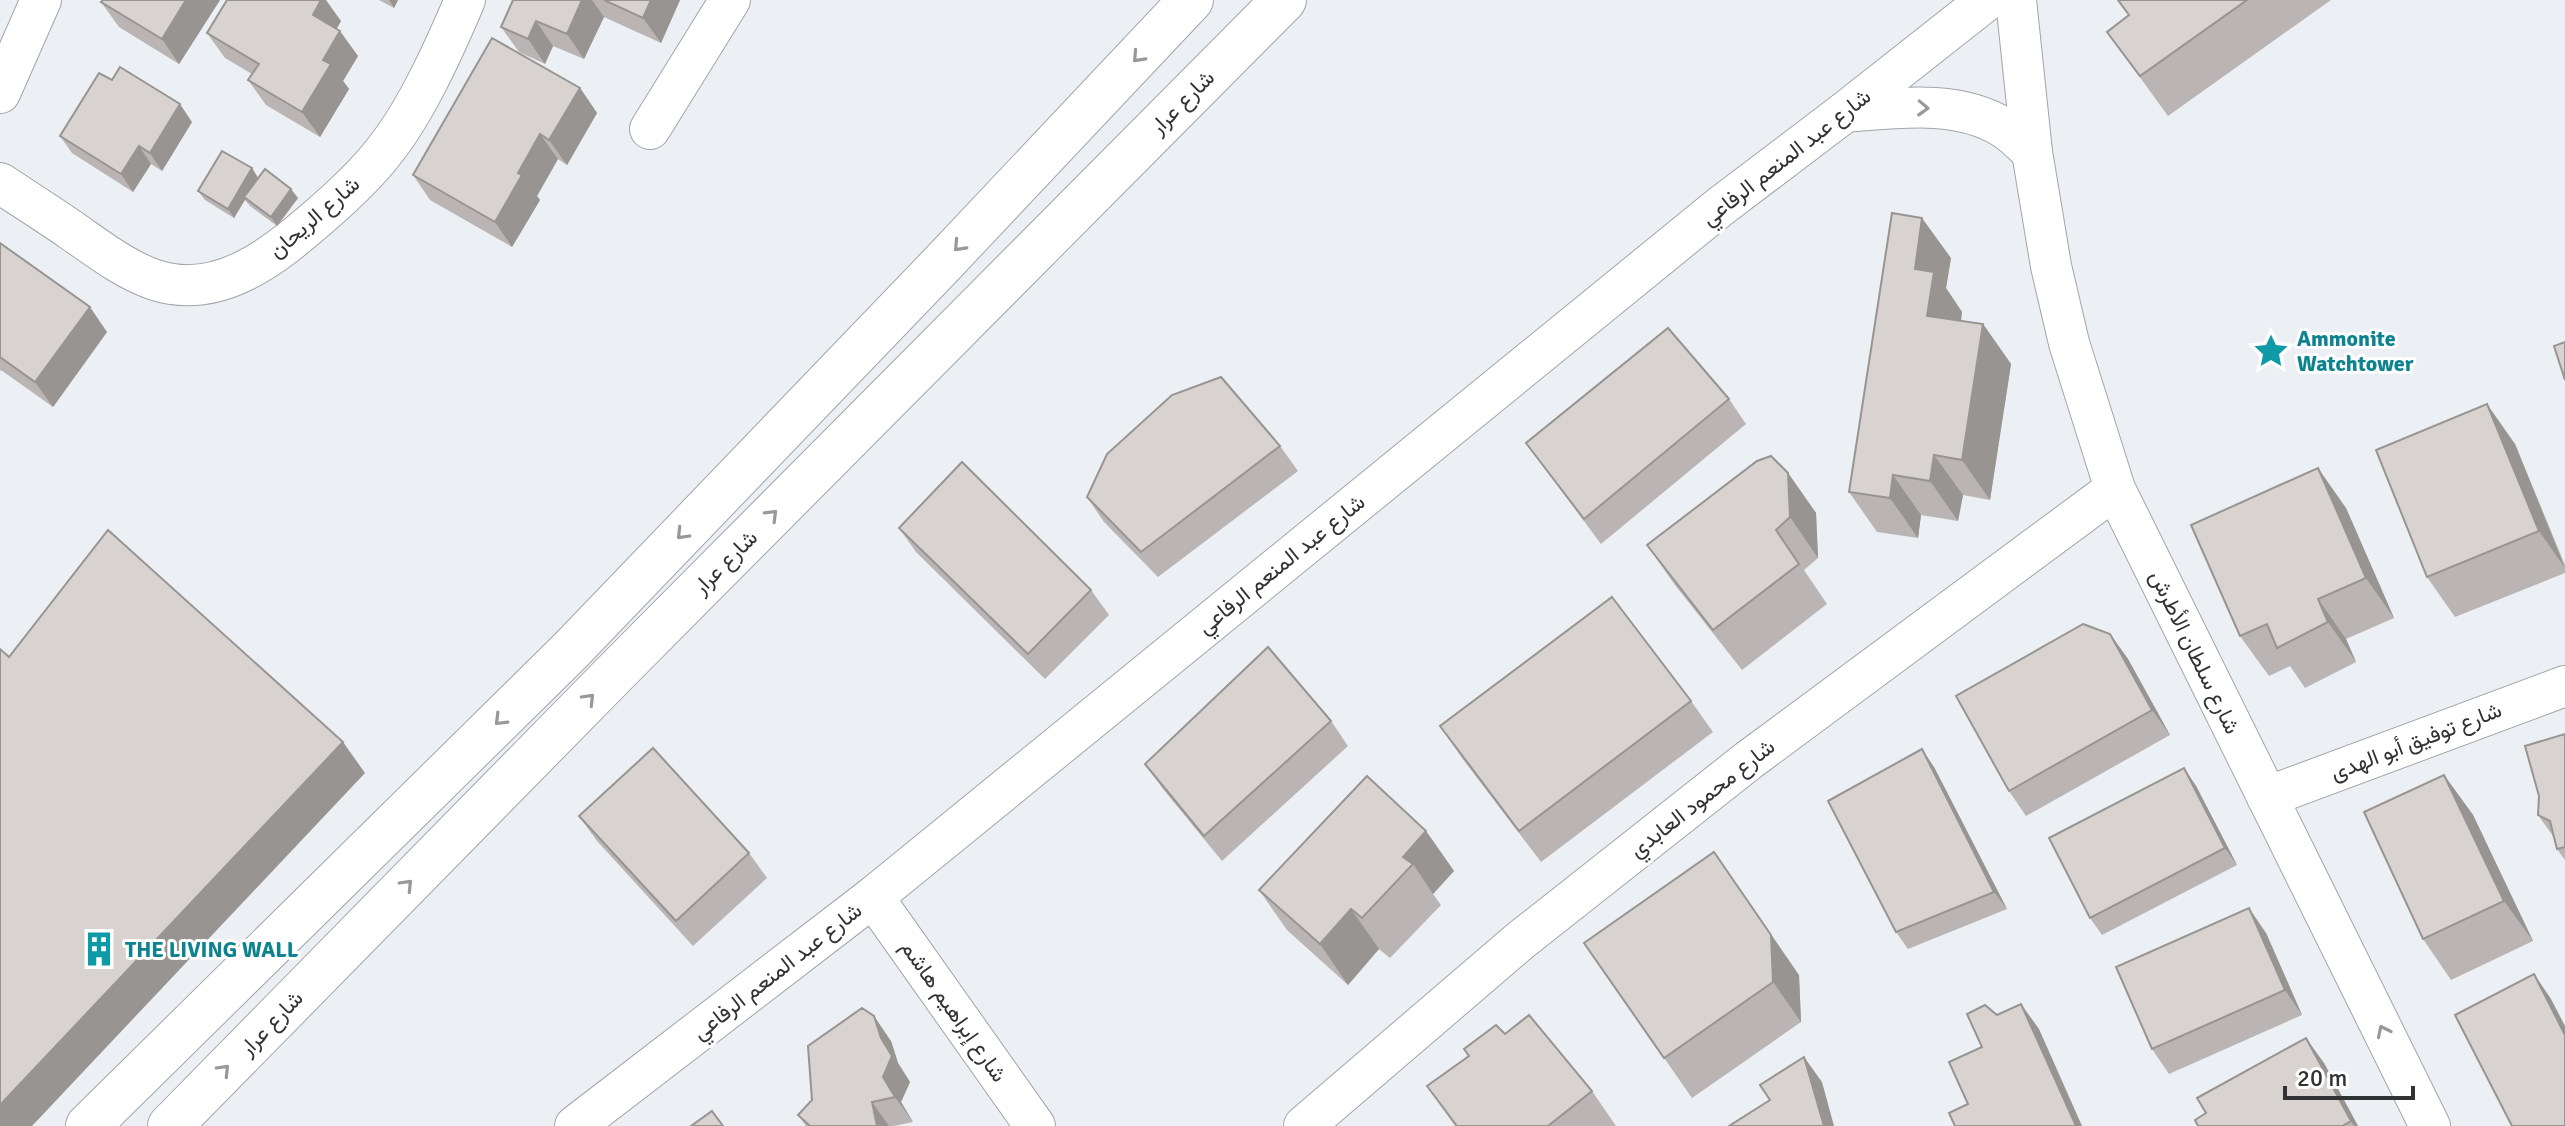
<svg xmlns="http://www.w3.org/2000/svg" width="2565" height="1126" font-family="Signika,Vazirmatn,sans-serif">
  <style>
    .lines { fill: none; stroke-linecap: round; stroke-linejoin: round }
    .street-casing { stroke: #a2a5a9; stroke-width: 42 }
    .secondary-casing { stroke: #a2a5a9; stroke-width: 46 }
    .street { stroke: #fff; stroke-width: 40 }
    .secondary { stroke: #fff; stroke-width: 44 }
    .wall { fill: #bab5b4 }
    .shaded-wall { fill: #979492 }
    .building { fill: #d8d3d1; stroke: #979492; stroke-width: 2 }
    .oneway { stroke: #989899 }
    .labels { text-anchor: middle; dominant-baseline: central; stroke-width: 6; stroke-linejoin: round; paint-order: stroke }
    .street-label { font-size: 22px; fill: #303233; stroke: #fff }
    .culture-label { font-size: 22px; font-weight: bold; fill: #0d838f; stroke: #fff; text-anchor: start }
  </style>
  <rect width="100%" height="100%" fill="#eceff3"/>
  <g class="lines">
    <g class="street-casing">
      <g id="street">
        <polyline points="2016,0 2032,152 2051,266 2069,343 2115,489 2430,1126"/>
        <polyline points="0,93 41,0"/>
        <path d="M 1845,112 C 1897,108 1958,99 2004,128 C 2014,134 2023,144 2032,152"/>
        <polyline points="650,129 730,0"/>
        <path d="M 0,183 C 24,199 48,214 71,230 C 97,248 125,270 155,280 C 220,301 275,255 321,215 C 344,195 367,174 385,150 C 417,110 445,47 465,0"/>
        <polyline points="2267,797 2565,686"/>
        <polyline points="873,897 1035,1126"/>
        <polyline points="575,1126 873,897 1721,206 1845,112 1987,0"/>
        <polyline points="1304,1126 1521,940 1749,760 2115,489"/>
      </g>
    </g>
    <g class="secondary-casing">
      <g id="secondary">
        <polyline points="88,1126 571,650 942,264 1191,0"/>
        <polyline points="170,1126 617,671 1284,0"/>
      </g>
    </g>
    <use href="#street" class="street"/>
    <use href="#secondary" class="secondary"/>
  </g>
  <g class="wall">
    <polygon points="220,0 179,64 119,27 101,2"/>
    <polygon points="379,0 398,0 394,8"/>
    <polygon points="513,0 680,0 661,43 604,17 584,59 553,46 545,64 519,52 501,27"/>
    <polygon points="2117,0 2331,0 2168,116 2107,32 2129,16"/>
    <polygon points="341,21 336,29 358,56 343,81 349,89 320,137 266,105 248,80 252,74 225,58 207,33"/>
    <polygon points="580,88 597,113 567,165 558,159 537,196 540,200 512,247 430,200 413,175"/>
    <polygon points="192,122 162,171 151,164 133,192 72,153 60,136"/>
    <polygon points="252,168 258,178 298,198 277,226 250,206 245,200 234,218 205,200 198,191"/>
    <polygon points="0,243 107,332 53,407 1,370 0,371"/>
    <polygon points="1951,258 1946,288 1962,312 1961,321 1983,324 2011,364 1990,500 1963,495 1958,521 1921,515 1918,538 1877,532 1849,492"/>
    <polygon points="1729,399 1746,424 1601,544 1526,443"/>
    <polygon points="2515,444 2565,565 2565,573 2455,617 2427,577"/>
    <polygon points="1280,446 1298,471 1158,577 1104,522 1087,497"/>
    <polygon points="1788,473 1816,513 1818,558 1804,570 1827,604 1742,670 1675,585 1647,545"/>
    <polygon points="2346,508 2394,618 2346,639 2356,662 2305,688 2290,666 2269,676 2240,636"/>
    <polygon points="899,528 1091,590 1109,615 1045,679 916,552"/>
    <polygon points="2110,634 2128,659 2170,735 2026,816 2009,791"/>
    <polygon points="1691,701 1713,732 1541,862 1462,758 1440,726"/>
    <polygon points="1331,721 1348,746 1222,861 1163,789 1145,764"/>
    <polygon points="2565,734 2565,860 2557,849 2555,839 2538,815"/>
    <polygon points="1934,767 2007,909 1908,949 1896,932"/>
    <polygon points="2184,768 2196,786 2237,865 2102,935 2090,918"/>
    <polygon points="2444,775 2473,815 2533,941 2451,980 2423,939"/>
    <polygon points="579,816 749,853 767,878 693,946 597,841"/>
    <polygon points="1426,831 1454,871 1433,894 1441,905 1390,958 1379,949 1348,985 1287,930 1259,890"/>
    <polygon points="2266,933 2302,1015 2169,1074 2152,1049"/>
    <polygon points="1584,943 1799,975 1801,1022 1692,1098"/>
    <polygon points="1505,1034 1592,1091 1616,1126 1455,1126 1427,1086"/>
    <polygon points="891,1041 898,1063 910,1082 901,1102 913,1122 894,1126 806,1126 798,1115 812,1100"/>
    <polygon points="2324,1063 2358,1126 2198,1126"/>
  </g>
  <g class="shaded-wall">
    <polygon points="186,0 220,0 179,64 162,39"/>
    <polygon points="321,0 326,0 341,21 330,40 313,15"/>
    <polygon points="389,0 398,0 394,8"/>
    <polygon points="582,0 592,0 604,17 584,59 567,34"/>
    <polygon points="651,0 680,0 661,43 643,18"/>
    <polygon points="536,21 553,46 545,64 528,39"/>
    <polygon points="340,31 358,56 343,81 349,89 320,137 302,112 323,60"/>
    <polygon points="580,88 597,113 567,165 549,140"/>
    <polygon points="180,104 192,122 162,171 150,153"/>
    <polygon points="540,134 558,159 537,196 540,200 512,247 495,222 518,173"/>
    <polygon points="139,146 151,164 133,192 121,174"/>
    <polygon points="252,168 258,178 234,218 228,209"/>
    <polygon points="291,189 298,198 277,226 271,217"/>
    <polygon points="1922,218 1951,258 1946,288 1962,312 1956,356 1927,316 1915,269"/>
    <polygon points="90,307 107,332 53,407 35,382"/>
    <polygon points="1983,324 2011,364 1990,500 1962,460"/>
    <polygon points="2487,404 2515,444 2565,568 2539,531"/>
    <polygon points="1934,455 1963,495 1958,521 1930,481"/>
    <polygon points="2318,468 2346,508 2394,618 2366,578"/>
    <polygon points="1788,473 1816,513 1818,558 1790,517"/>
    <polygon points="1893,475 1921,515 1918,538 1890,498"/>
    <polygon points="2318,599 2346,639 2356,662 2328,622"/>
    <polygon points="2110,634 2128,659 2170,735 2152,710"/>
    <polygon points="343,742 365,773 32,1126 0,1126 0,1105"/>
    <polygon points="1922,749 1934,767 2007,909 1994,892"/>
    <polygon points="2184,768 2196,786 2237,865 2225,848"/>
    <polygon points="2444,775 2473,815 2533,941 2504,901"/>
    <polygon points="1426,831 1454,871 1433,894 1413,864 1403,857"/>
    <polygon points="1742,892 1799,975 1801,1022 1773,982"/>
    <polygon points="2249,908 2266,933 2302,1015 2285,990"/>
    <polygon points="1351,909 1379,949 1348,985 1320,944"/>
    <polygon points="2534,974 2551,999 2565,1026 2565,1035"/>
    <polygon points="2021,1004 2039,1029 2082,1126 2076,1126"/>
    <polygon points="874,1016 891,1041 898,1063 910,1082 901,1102 913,1122 895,1097 883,1077 881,1038"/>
    <polygon points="2306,1038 2324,1063 2358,1126 2354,1126 2351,1121"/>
    <polygon points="1804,1057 1822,1082 1834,1126 1824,1126"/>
    <polygon points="872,1102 889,1126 877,1126"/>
  </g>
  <g class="building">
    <polygon points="103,0 186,0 162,39 101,2"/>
    <polygon points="227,0 321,0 313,15 340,31 323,60 331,64 302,112 248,80 259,64 207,33"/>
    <polygon points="513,0 582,0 567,34 536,21 528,39 501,27"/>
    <polygon points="604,0 651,0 643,18"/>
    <polygon points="2118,0 2247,0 2140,76 2107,32 2129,15"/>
    <polygon points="492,38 580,88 549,140 540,134 518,173 522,175 495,222 413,175"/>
    <polygon points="120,67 180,104 150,153 139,146 121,174 60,136 99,73 112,80"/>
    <polygon points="222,151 252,168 228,209 198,191"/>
    <polygon points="265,169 291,189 271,217 244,197"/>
    <polygon points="1892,213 1922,218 1915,269 1934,272 1927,316 1983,324 1962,460 1934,455 1930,481 1893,475 1890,498 1849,492"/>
    <polygon points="0,243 90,307 35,382 0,357"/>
    <polygon points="1668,328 1729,399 1584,519 1526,443"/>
    <polygon points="2565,342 2565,380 2554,346"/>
    <polygon points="1221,377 1280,446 1141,552 1087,497 1107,454 1172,395"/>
    <polygon points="2487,404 2539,531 2427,577 2376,450"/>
    <polygon points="1771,456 1788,473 1790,517 1776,530 1799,564 1713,630 1647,545 1757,461"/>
    <polygon points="962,462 1091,590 1028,654 899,528"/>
    <polygon points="2318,468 2366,578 2318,599 2328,622 2277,648 2267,624 2240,636 2191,525"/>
    <polygon points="108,530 343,742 0,1105 0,649 9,657"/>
    <polygon points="1612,597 1691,701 1519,831 1440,726"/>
    <polygon points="2083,624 2110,634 2152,710 2009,791 1956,696"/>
    <polygon points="1268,647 1331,721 1204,836 1145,764"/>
    <polygon points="2565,734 2565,847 2557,849 2550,821 2538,815 2539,796 2525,746"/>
    <polygon points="653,748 749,853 676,921 579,816"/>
    <polygon points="1922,749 1994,892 1896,932 1828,801"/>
    <polygon points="2184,768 2225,848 2090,918 2049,838"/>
    <polygon points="2444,775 2504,901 2423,939 2364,812"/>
    <polygon points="1367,776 1426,831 1403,857 1413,864 1362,918 1351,909 1320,944 1259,890"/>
    <polygon points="1714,852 1771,935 1773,982 1664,1058 1584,943"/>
    <polygon points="2249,908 2285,990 2152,1049 2116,967"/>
    <polygon points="2534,974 2565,1035 2565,1126 2512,1126 2455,1015"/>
    <polygon points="2021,1004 2076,1126 1955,1126 1949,1113 1968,1104 1949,1062 1982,1047 1967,1014 1985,1005 1997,1015"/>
    <polygon points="862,1008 874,1016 881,1038 892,1056 883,1077 895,1097 872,1102 877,1126 810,1126 798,1115 812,1100 808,1046"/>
    <polygon points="1529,1015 1592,1091 1548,1126 1457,1126 1427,1086 1469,1056 1464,1049 1496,1025 1505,1034"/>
    <polygon points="2306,1038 2351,1121 2342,1126 2198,1126 2195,1120 2206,1113 2197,1098"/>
    <polygon points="1804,1057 1824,1126 1729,1126 1770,1100 1760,1085"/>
    <polygon points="712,1111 723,1126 691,1126"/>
  </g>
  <defs><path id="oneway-chevron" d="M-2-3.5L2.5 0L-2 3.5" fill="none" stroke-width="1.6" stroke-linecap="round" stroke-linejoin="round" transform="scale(2)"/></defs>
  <g class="oneway">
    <use href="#oneway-chevron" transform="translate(1138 57) rotate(133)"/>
    <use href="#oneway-chevron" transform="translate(1923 108) rotate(2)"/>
    <use href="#oneway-chevron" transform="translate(959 246) rotate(133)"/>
    <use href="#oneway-chevron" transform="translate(772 515) rotate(-45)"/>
    <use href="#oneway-chevron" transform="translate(682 534) rotate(134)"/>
    <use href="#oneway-chevron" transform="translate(589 699) rotate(-46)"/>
    <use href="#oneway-chevron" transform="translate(500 720) rotate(135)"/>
    <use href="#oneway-chevron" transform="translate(407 885) rotate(-46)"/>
    <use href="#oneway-chevron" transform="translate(2383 1031) rotate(-116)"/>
    <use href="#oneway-chevron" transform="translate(224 1070) rotate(-46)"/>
  </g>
  <defs>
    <g id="sight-bare" transform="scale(2.76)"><path d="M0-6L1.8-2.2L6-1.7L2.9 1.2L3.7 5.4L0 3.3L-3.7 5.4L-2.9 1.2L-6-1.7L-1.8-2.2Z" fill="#0f9aa8" stroke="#fff" stroke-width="2.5" paint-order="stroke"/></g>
    <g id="building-bare" transform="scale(2.76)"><path d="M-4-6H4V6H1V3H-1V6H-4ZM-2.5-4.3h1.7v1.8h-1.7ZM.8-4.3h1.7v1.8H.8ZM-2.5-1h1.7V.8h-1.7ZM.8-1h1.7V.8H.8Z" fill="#0f9aa8" stroke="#fff" stroke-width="2.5" paint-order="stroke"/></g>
  </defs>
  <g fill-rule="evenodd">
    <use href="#sight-bare" x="2271" y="351"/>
    <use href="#building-bare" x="99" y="949"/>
  </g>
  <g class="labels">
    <g class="street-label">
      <text transform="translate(1182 102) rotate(-45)">شارع عرار</text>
      <text transform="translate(1786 157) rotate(-38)">شارع عبد المنعم الرفاعي</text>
      <text transform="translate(314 217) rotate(-41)">شارع الريحان</text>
      <text transform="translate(725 562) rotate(-45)">شارع عرار</text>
      <text transform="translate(1281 564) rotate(-39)">شارع عبد المنعم الرفاعي</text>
      <text transform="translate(2195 652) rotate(64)">شارع سلطان الأطرش</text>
      <text transform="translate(2416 741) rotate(-21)">شارع توفيق أبو الهدى</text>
      <text transform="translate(1702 798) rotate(-38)">شارع محمود العابدي</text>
      <text transform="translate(777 971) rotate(-38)">شارع عبد المنعم الرفاعي</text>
      <text transform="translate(954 1011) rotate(55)">شارع إبراهيم هاشم</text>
      <text transform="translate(271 1023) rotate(-46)">شارع عرار</text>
    </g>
    <g class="culture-label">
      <text x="2297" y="338">Ammonite<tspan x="2297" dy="25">Watchtower</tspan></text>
      <text x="125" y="949">THE LIVING WALL</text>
    </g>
  </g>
  <path d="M2285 1086v12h128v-12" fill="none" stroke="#303233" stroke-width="4"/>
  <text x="2297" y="1086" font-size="24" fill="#303233" stroke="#ffffff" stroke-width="6" paint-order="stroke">20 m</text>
</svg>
